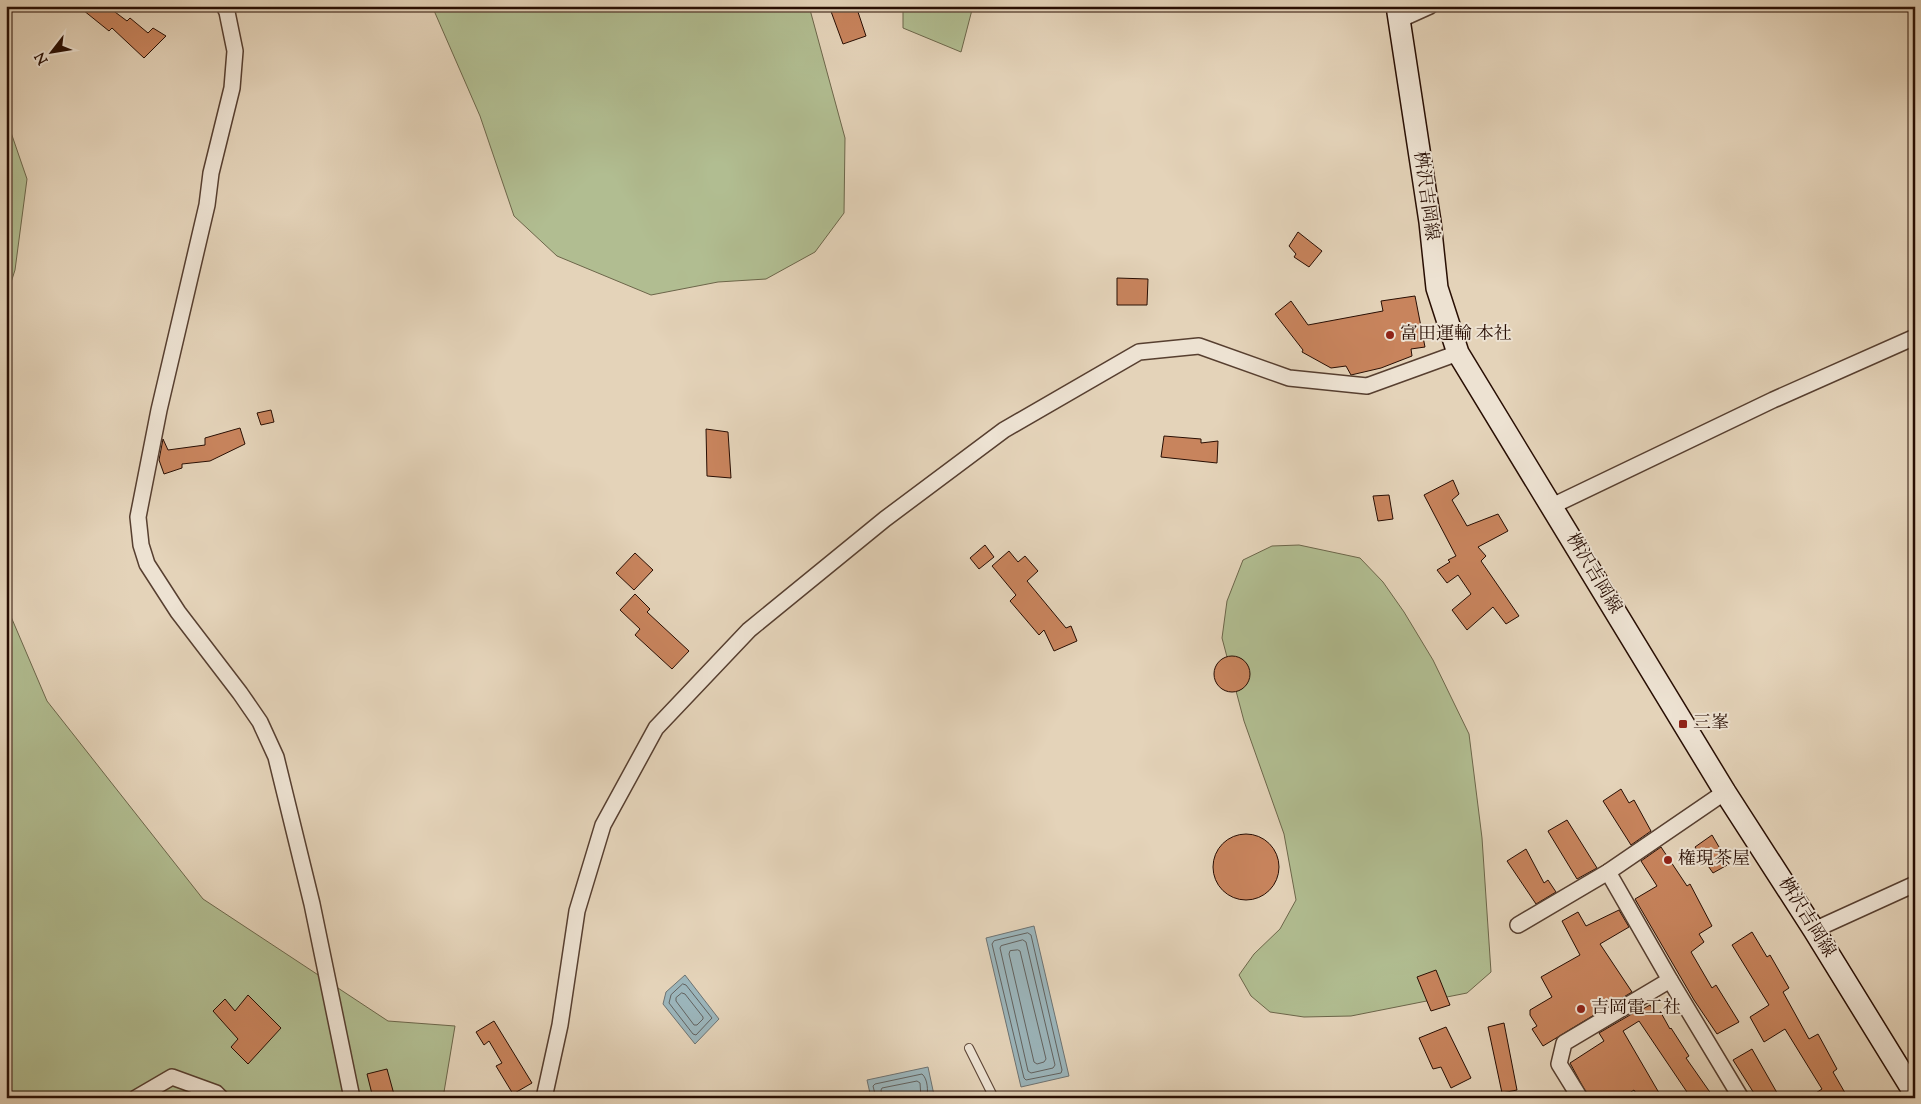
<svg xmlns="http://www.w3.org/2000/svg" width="1921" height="1104" font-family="'Sorts Mill Goudy','Noto Serif JP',serif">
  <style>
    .green { fill: #b1bd91; stroke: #6c664a }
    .water { fill: #9bb5bb; stroke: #6d7271 }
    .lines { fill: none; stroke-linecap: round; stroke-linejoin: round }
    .shore { stroke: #62625f; stroke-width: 1 }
    .building { fill: #c8845d; stroke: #280e03 }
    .lane-casing { stroke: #573f30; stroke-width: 10 }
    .street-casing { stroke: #573f30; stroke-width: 18 }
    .secondary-casing { stroke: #280e03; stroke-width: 24 }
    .lane { stroke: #ede2d2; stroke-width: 8 }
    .street { stroke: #ede2d2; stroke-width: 15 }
    .secondary { stroke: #ede2d2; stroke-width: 21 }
    .poi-dot { fill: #8f2418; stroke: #ede2d2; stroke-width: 2 }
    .labels { text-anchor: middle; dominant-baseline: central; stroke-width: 4; stroke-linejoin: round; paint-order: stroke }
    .street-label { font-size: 18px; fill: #280e03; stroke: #ede2d2 }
    .poi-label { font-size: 18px; fill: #280e03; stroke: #ede2d2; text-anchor: start }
  </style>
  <rect width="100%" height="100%" fill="#e4d3b9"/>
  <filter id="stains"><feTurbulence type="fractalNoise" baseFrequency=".004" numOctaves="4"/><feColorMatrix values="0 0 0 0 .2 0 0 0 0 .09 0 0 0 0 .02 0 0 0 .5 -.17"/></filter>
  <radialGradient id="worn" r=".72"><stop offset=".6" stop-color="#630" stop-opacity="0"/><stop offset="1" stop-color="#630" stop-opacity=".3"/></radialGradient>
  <g class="green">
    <polygon points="432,6 809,6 845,138 844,213 815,252 766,279 718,282 651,295 557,256 514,216 480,116"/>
    <polygon points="903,6 973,6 961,52 903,28"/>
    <polygon points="6,118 27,179 15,270 6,298"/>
    <polygon points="1299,545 1360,558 1383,582 1404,612 1433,660 1469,734 1482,838 1491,972 1467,993 1351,1016 1304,1017 1270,1012 1251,996 1239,975 1254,954 1280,929 1296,900 1284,834 1244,721 1222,638 1227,601 1243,560 1272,546"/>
    <polygon points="6,605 47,701 203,899 388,1021 455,1026 443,1098 6,1098"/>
  </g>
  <g class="water">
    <polygon points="1034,926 1069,1076 1021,1087 986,938"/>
    <polygon points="685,975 719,1019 695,1044 663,1004 666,992"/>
    <polygon points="928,1067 934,1095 922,1098 871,1098 867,1080"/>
  </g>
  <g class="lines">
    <g class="shore">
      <polygon points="1028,933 1031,935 1062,1070 1061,1073 1026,1080 1024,1078 992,944 994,941"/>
      <polygon points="1023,940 1026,942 1055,1065 1053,1068 1031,1073 1028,1071 1000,948 1001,946"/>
      <polygon points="1018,950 1020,951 1046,1059 1044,1062 1037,1064 1034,1062 1009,954 1010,951"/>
      <polygon points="683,984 686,985 712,1018 696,1035 693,1034 669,1003 671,995"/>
      <polygon points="682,993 685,994 703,1017 703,1019 697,1025 694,1025 676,1001 676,998"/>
      <path d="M 876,1098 L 873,1086 L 875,1084 L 922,1074 C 928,1079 928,1091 927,1098"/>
      <polyline points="882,1098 881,1090 882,1088 917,1081 920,1083 921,1098"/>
    </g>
  </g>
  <g class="building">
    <polygon points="78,6 107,6 127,21 130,18 148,33 153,28 166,36 144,58 112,28 109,31"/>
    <polygon points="829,6 856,6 866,36 843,44"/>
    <polygon points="1298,232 1322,251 1309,267 1294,257 1296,254 1289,246"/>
    <polygon points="1117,278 1148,279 1147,305 1117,305"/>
    <polygon points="1415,296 1425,347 1411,349 1412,356 1381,368 1351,375 1346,366 1331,368 1302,352 1303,350 1275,314 1291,301 1308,325 1383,311 1381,301"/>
    <polygon points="271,410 274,422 261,425 257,413"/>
    <polygon points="240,428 245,444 210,461 182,464 182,468 164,474 159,460 163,439 168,450 205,445 205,438"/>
    <polygon points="706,429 728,432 731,478 707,476"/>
    <polygon points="1164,436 1201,439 1201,443 1218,441 1217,463 1161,457"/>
    <polygon points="1453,480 1459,494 1452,500 1467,526 1498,514 1508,531 1478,547 1486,556 1481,561 1519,616 1506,624 1493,607 1467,630 1452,610 1471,594 1458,575 1447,583 1437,570 1450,562 1448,560 1456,556 1424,495"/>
    <polygon points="1389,495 1393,519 1378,521 1373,496"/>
    <polygon points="985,545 994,557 979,569 970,558"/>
    <polygon points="1009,551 1018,562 1025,556 1038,571 1027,581 1066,628 1071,626 1077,641 1054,651 1044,630 1039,635 1010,601 1016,595 992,566"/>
    <polygon points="635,553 653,570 634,590 616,573"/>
    <polygon points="635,594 650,609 647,612 689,651 672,669 635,635 640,629 620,610"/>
    <circle cx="1232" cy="674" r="18"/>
    <polygon points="1621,789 1629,803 1634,800 1651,831 1631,845 1603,801"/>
    <polygon points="1567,820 1597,868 1577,879 1549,833 1548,831"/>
    <circle cx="1246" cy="867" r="33"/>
    <polygon points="1712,835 1729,864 1713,873 1695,847"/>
    <polygon points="1661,847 1687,886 1690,884 1712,926 1699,934 1704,942 1691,952 1712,988 1716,985 1739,1022 1717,1034 1694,1000 1635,899 1657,886 1641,861"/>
    <polygon points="1526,849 1544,883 1548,880 1556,892 1536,904 1507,861"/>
    <polygon points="1619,910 1629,927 1600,944 1632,992 1543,1046 1532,1029 1537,1026 1530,1015 1530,1010 1552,997 1541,977 1580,955 1562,921 1578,912 1586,926"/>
    <polygon points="1752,932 1767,957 1770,955 1789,988 1783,992 1809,1039 1818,1034 1837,1069 1833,1072 1848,1098 1808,1098 1822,1089 1785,1029 1764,1042 1750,1017 1769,1005 1732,945"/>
    <polygon points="1436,970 1450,1005 1431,1011 1417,977"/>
    <polygon points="248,995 281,1028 248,1064 231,1047 238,1039 213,1011 225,999 235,1011"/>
    <polygon points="1650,1005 1656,1014 1660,1011 1670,1029 1671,1028 1689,1056 1686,1058 1714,1098 1691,1098 1639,1021 1623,1031 1662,1098 1639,1098 1634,1090 1622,1098 1611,1098 1608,1093 1596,1098 1589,1098 1570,1063 1604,1041 1599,1033 1642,1008 1643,1009"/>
    <polygon points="494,1021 532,1083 513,1094 496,1066 502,1063 489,1041 484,1045 476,1032"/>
    <polygon points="1504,1023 1517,1090 1502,1093 1488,1027"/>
    <polygon points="1446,1027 1471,1078 1451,1088 1441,1067 1433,1069 1419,1038"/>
    <polygon points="1752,1049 1780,1098 1757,1098 1733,1060"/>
    <polygon points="387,1069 395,1098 373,1098 367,1074"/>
  </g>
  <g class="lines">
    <g class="lane-casing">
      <polyline id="lane" points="969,1048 994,1098"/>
    </g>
    <g class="street-casing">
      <g id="street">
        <polyline points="224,6 227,12 235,51 232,88 211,173 207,205 159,410 138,517 141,545 147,564 178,612 240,693 260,722 276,757 312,904 352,1098"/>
        <polyline points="1399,20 1430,6"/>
        <polyline points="1552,506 1773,400 1915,337"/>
        <polyline points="1608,872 1670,980 1741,1098"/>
        <polyline points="1518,925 1608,872 1725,792"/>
        <polyline points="1814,930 1915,884"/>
        <polyline points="136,1098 172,1077 216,1093 221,1098"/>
        <polyline points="544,1098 560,1025 577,911 603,825 656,728 749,630 885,519 1004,430 1139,352 1199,346 1289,378 1367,386 1458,353"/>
        <polyline points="1580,1098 1559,1064 1564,1043 1670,980"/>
      </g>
    </g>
    <g class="secondary-casing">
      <polyline id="secondary" points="1397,6 1430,222 1437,288 1458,353 1725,792 1814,930 1915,1094"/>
    </g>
    <use href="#lane" class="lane"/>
    <use href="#street" class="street"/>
    <use href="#secondary" class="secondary"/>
  </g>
  <g class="poi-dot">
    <circle cx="1390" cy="335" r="5"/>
    <rect x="1678" y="719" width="10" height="10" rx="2.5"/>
    <circle cx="1668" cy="860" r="5"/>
    <circle cx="1581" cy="1009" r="5"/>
  </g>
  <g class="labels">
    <g class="street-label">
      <text transform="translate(1425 196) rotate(82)">桝沢吉岡線</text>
      <text transform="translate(1593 574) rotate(59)">桝沢吉岡線</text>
      <text transform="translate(1806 918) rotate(58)">桝沢吉岡線</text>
    </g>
    <g class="poi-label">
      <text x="1400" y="335">富田運輸 本社</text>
      <text x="1693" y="724">三峯</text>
      <text x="1678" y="860">権現茶屋</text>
      <text x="1591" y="1009">吉岡電工社</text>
    </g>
  </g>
  <rect width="1921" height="1104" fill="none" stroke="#e4d3b9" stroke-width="25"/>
  <rect x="8" y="8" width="1906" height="1089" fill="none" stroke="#280e03" stroke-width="2.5"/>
  <rect x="12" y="12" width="1896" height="1079" fill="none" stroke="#280e03"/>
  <g transform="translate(52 52) rotate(239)" stroke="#ede2d2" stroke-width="4" paint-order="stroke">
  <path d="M0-4L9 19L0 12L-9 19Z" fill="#280e03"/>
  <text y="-8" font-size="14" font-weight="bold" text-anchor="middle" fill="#280e03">N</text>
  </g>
  <rect width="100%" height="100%" filter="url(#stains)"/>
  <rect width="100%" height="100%" fill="url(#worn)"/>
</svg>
